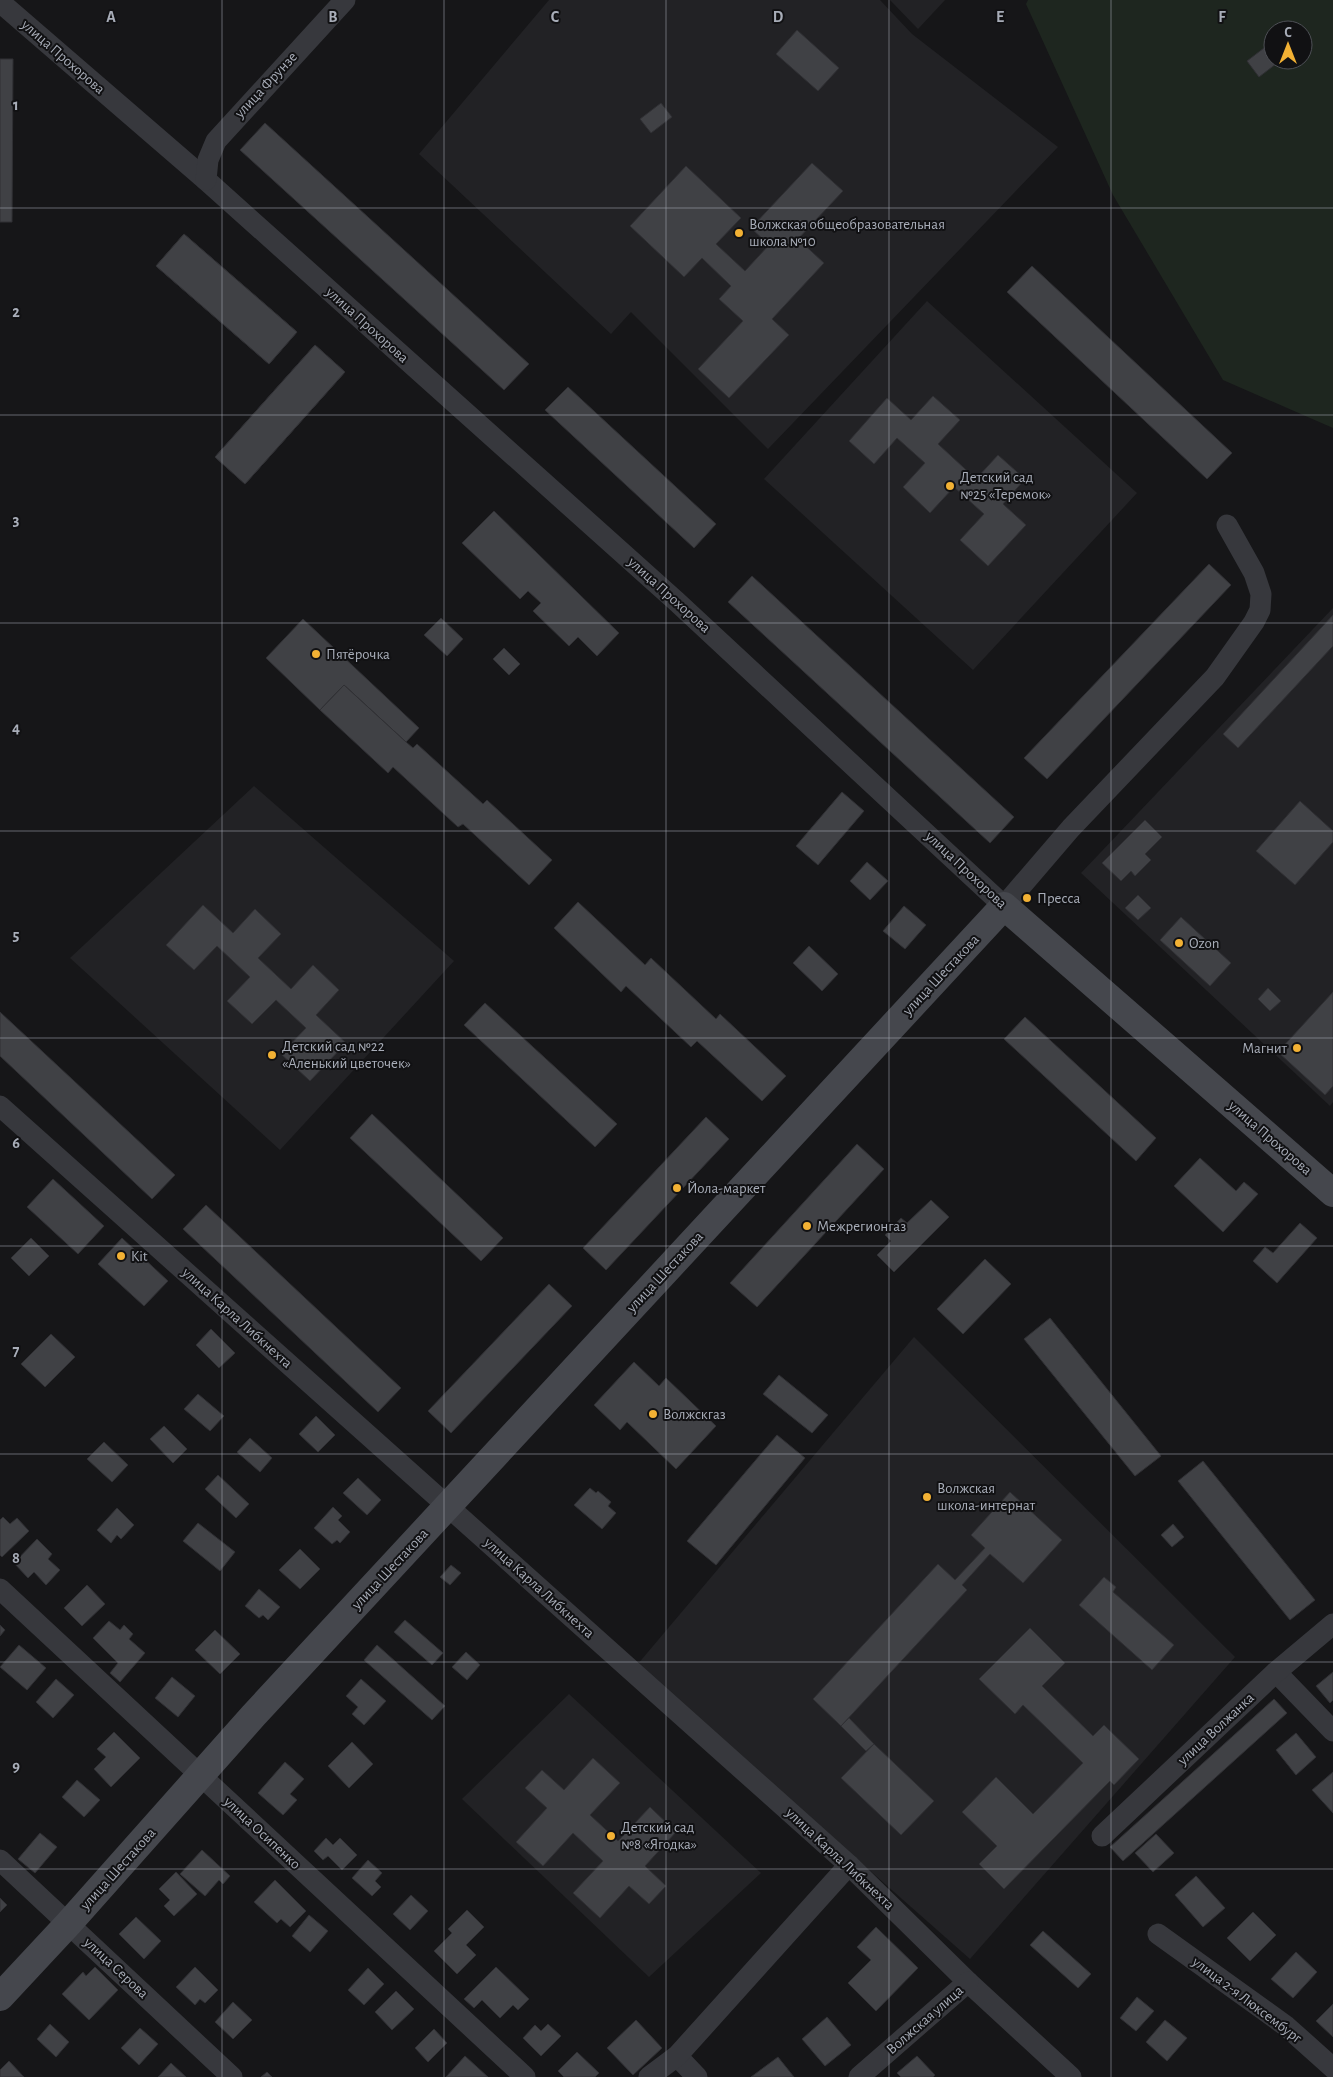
<svg xmlns="http://www.w3.org/2000/svg" width="1333" height="2077" font-family="'Alegreya Sans',sans-serif">
  <style>
    .built { fill: #222225 }
    .green { fill: #1e261f; fill-rule: evenodd }
    .building { fill: #404145; stroke: #303034 }
    .lines { fill: none; stroke-linecap: round; stroke-linejoin: round }
    .street { stroke: #37383d; stroke-width: 21 }
    .secondary { stroke: #45474d; stroke-width: 28 }
    .grid { fill: none; stroke: #a8adb8; stroke-width: 1; stroke-opacity: 0.55 }
    .poi-dot { fill: #f2b134; stroke: #111113; stroke-width: 2 }
    .labels { text-anchor: middle; dominant-baseline: central; stroke-width: 4; stroke-linejoin: round; paint-order: stroke }
    .street-label { font-size: 15px; fill: #a8adb8; stroke: #111113 }
    .poi-label { font-size: 15px; fill: #a8adb8; stroke: #111113; text-anchor: start }
    .grid-label { font-size: 16px; text-anchor: middle; font-weight: bold; fill: #a8adb8; stroke: #111113; stroke-width: 4; stroke-linejoin: round; paint-order: stroke }
  </style>
  <rect width="100%" height="100%" fill="#161618"/>
  <g class="built">
    <polygon points="549,0 880,0 912,34 1058,147 768,449 631,312 611,334 419,154"/>
    <polygon points="890,0 945,0 918,29"/>
    <polygon points="927,301 1137,493 973,670 764,479"/>
    <polygon points="1333,608 1333,1102 1330,1106 1081,873"/>
    <polygon points="254,786 454,961 280,1150 70,958"/>
    <polygon points="914,1337 1235,1657 970,1959 637,1665"/>
    <polygon points="569,1694 761,1873 649,1977 462,1799"/>
  </g>
  <path class="green" d="M 1028,0 L 1333,0 L 1333,428 L 1223,380 L 1113,195 L 1026,4 ZM 1273,30 L 1303,30 L 1303,60 L 1273,60 Z"/>
  <g class="building">
    <polygon points="797,30 839,68 818,91 776,54"/>
    <polygon points="1264,48 1276,64 1259,77 1247,61"/>
    <polygon points="0,59 13,59 12,222 0,222"/>
    <polygon points="661,103 672,117 651,133 640,119"/>
    <polygon points="265,123 529,364 504,390 240,150"/>
    <polygon points="812,163 843,191 798,239 824,263 772,319 789,335 729,398 698,369 743,321 719,299 731,286 702,258 684,277 630,226 686,166 741,218 716,244 745,271 769,245 751,228"/>
    <polygon points="184,234 297,332 269,364 156,266"/>
    <polygon points="184,234 297,332 269,364 156,266"/>
    <polygon points="1032,266 1232,453 1207,479 1007,292"/>
    <polygon points="315,345 345,372 245,484 215,457"/>
    <polygon points="315,345 345,372 245,484 215,457"/>
    <polygon points="568,387 716,524 694,548 545,410"/>
    <polygon points="933,396 960,420 938,444 976,479 998,455 1025,479 1003,504 1026,525 988,566 960,540 984,514 954,487 930,513 903,487 925,463 897,438 874,464 849,441 887,398 911,420"/>
    <polygon points="494,511 619,633 597,656 578,637 569,646 533,611 541,603 528,591 520,599 462,543"/>
    <polygon points="1209,564 1231,585 1047,779 1024,758"/>
    <polygon points="752,576 1014,817 990,843 728,602"/>
    <polygon points="1333,615 1333,646 1238,748 1223,734"/>
    <polygon points="441,618 463,639 447,656 424,635"/>
    <polygon points="303,619 419,728 406,742 344,685 320,710 266,658"/>
    <polygon points="504,648 520,664 509,675 493,659"/>
    <polygon points="344,685 406,742 413,748 417,744 483,804 487,800 552,860 529,885 463,824 458,827 393,767 388,773 320,710"/>
    <polygon points="842,792 864,811 818,865 796,846"/>
    <polygon points="1300,801 1333,831 1333,842 1295,885 1256,851"/>
    <polygon points="1145,820 1162,837 1145,854 1151,860 1135,876 1131,871 1121,881 1102,863"/>
    <polygon points="867,862 888,881 870,900 850,881"/>
    <polygon points="1138,895 1151,908 1138,920 1125,908"/>
    <polygon points="578,902 645,965 651,958 716,1019 720,1014 786,1076 762,1101 697,1041 691,1047 626,986 621,992 554,928"/>
    <polygon points="203,905 233,933 255,909 281,934 258,958 291,989 313,965 339,990 316,1015 346,1043 310,1081 281,1054 306,1028 276,1000 252,1024 227,1001 250,977 217,946 194,970 166,945"/>
    <polygon points="904,906 926,925 905,949 883,931"/>
    <polygon points="1181,917 1231,963 1210,986 1160,940"/>
    <polygon points="809,946 838,974 822,991 793,963"/>
    <polygon points="1268,988 1281,1001 1270,1011 1258,999"/>
    <polygon points="1333,992 1333,1086 1325,1095 1278,1052"/>
    <polygon points="485,1003 617,1124 595,1147 464,1025"/>
    <polygon points="0,1012 175,1175 152,1199 0,1056"/>
    <polygon points="1025,1017 1156,1138 1136,1161 1004,1039"/>
    <polygon points="372,1114 503,1238 481,1261 350,1138"/>
    <polygon points="706,1117 729,1139 606,1270 583,1248"/>
    <polygon points="857,1144 884,1169 757,1307 730,1283"/>
    <polygon points="1200,1158 1236,1191 1244,1182 1258,1194 1223,1232 1174,1186"/>
    <polygon points="53,1179 104,1226 78,1254 27,1207"/>
    <polygon points="931,1200 949,1217 894,1272 877,1255 891,1241 885,1235 901,1218 907,1223"/>
    <polygon points="206,1205 401,1388 378,1412 183,1229"/>
    <polygon points="1300,1223 1317,1238 1277,1283 1253,1261 1265,1247 1273,1253"/>
    <polygon points="31,1238 49,1256 29,1276 11,1258"/>
    <polygon points="122,1238 168,1281 144,1306 98,1264"/>
    <polygon points="985,1259 1011,1284 963,1334 937,1309"/>
    <polygon points="549,1284 572,1306 451,1433 428,1411"/>
    <polygon points="1050,1318 1161,1456 1135,1476 1024,1339"/>
    <polygon points="211,1329 235,1353 219,1368 196,1345"/>
    <polygon points="51,1334 75,1357 45,1387 21,1364"/>
    <polygon points="634,1362 659,1386 666,1378 716,1426 676,1469 627,1422 620,1430 594,1405"/>
    <polygon points="779,1375 828,1415 812,1433 763,1394"/>
    <polygon points="198,1394 224,1416 210,1431 184,1409"/>
    <polygon points="316,1416 335,1435 318,1452 299,1434"/>
    <polygon points="164,1426 187,1449 173,1463 150,1439"/>
    <polygon points="777,1435 805,1458 716,1565 687,1541"/>
    <polygon points="250,1438 272,1458 260,1472 237,1452"/>
    <polygon points="104,1442 128,1465 112,1482 87,1459"/>
    <polygon points="1203,1461 1315,1600 1290,1620 1178,1481"/>
    <polygon points="218,1475 249,1504 236,1518 205,1489"/>
    <polygon points="358,1478 381,1500 367,1515 343,1493"/>
    <polygon points="590,1488 596,1493 598,1491 611,1502 608,1506 616,1513 602,1529 574,1505"/>
    <polygon points="1010,1492 1062,1540 1023,1583 990,1554 962,1585 967,1590 841,1726 813,1699 938,1564 955,1580 985,1548 971,1535"/>
    <polygon points="333,1507 342,1516 338,1520 350,1532 340,1543 337,1540 332,1544 314,1528"/>
    <polygon points="117,1508 134,1525 121,1539 117,1535 111,1543 97,1530"/>
    <polygon points="3,1517 10,1524 17,1518 29,1531 2,1557 0,1555 0,1520"/>
    <polygon points="198,1523 235,1552 220,1571 183,1541"/>
    <polygon points="1173,1524 1184,1537 1172,1547 1161,1535"/>
    <polygon points="37,1539 52,1554 48,1559 60,1570 46,1585 34,1572 28,1578 14,1563"/>
    <polygon points="300,1549 320,1569 300,1589 279,1570"/>
    <polygon points="451,1565 461,1573 450,1585 440,1577"/>
    <polygon points="1104,1577 1116,1587 1113,1592 1174,1645 1152,1670 1079,1605"/>
    <polygon points="87,1585 105,1604 82,1626 64,1608"/>
    <polygon points="259,1589 280,1607 268,1620 263,1615 259,1618 245,1606"/>
    <polygon points="405,1620 443,1653 432,1665 394,1632"/>
    <polygon points="109,1621 120,1630 124,1625 133,1634 129,1639 145,1653 120,1682 110,1673 118,1663 93,1638"/>
    <polygon points="0,1625 5,1630 0,1636"/>
    <polygon points="1030,1628 1065,1663 1042,1686 1093,1736 1104,1725 1139,1759 1114,1785 1110,1781 1004,1889 979,1864 997,1846 962,1812 996,1777 1033,1814 1083,1763 1023,1705 1015,1714 979,1679"/>
    <polygon points="215,1630 240,1654 220,1674 195,1650"/>
    <polygon points="19,1645 46,1668 27,1690 0,1667"/>
    <polygon points="377,1645 445,1706 432,1720 364,1660"/>
    <polygon points="466,1652 480,1665 467,1680 452,1667"/>
    <polygon points="1333,1672 1333,1700 1330,1703 1316,1686"/>
    <polygon points="172,1677 195,1696 178,1717 155,1698"/>
    <polygon points="56,1679 74,1695 53,1718 36,1702"/>
    <polygon points="361,1679 386,1701 364,1725 352,1714 358,1707 346,1696"/>
    <polygon points="1274,1699 1287,1713 1123,1861 1110,1847"/>
    <polygon points="849,1718 874,1744 866,1751 841,1726"/>
    <polygon points="114,1732 140,1758 111,1787 94,1769 106,1757 97,1749"/>
    <polygon points="1296,1733 1316,1757 1296,1775 1276,1750"/>
    <polygon points="352,1742 373,1764 349,1788 328,1766"/>
    <polygon points="874,1744 934,1801 901,1835 841,1778"/>
    <polygon points="593,1758 620,1783 590,1815 618,1841 650,1807 676,1832 645,1866 666,1886 649,1904 629,1886 600,1918 573,1893 603,1861 573,1833 543,1866 516,1842 547,1808 525,1788 542,1770 564,1790"/>
    <polygon points="285,1762 304,1779 290,1794 297,1800 283,1815 258,1793"/>
    <polygon points="1333,1772 1333,1813 1312,1790"/>
    <polygon points="77,1780 100,1800 84,1817 62,1797"/>
    <polygon points="40,1833 57,1847 35,1873 18,1859"/>
    <polygon points="1156,1834 1174,1853 1153,1872 1135,1853"/>
    <polygon points="326,1838 333,1845 340,1838 357,1855 342,1870 328,1856 323,1860 314,1851"/>
    <polygon points="202,1850 230,1876 223,1884 219,1880 205,1896 180,1874"/>
    <polygon points="368,1860 382,1873 375,1881 381,1887 372,1896 352,1878"/>
    <polygon points="176,1872 197,1894 174,1916 164,1906 170,1900 159,1889"/>
    <polygon points="1196,1876 1225,1908 1203,1927 1175,1895"/>
    <polygon points="275,1880 306,1911 290,1927 281,1919 277,1923 254,1902"/>
    <polygon points="411,1895 428,1911 410,1930 393,1914"/>
    <polygon points="0,1898 7,1905 0,1912"/>
    <polygon points="467,1910 484,1927 466,1945 476,1955 457,1974 434,1951 452,1933 448,1929"/>
    <polygon points="1253,1912 1276,1935 1250,1961 1227,1938"/>
    <polygon points="309,1915 328,1931 310,1952 292,1936"/>
    <polygon points="136,1917 161,1941 144,1959 119,1934"/>
    <polygon points="876,1927 918,1968 876,2011 848,1983 871,1960 857,1947"/>
    <polygon points="1043,1931 1091,1974 1078,1988 1030,1945"/>
    <polygon points="1296,1952 1317,1972 1293,1998 1271,1979"/>
    <polygon points="95,1967 118,1990 89,2020 62,1994 83,1972 86,1976"/>
    <polygon points="195,1967 218,1990 205,2003 200,1999 195,2005 176,1987"/>
    <polygon points="496,1967 529,1999 518,2010 513,2005 500,2018 482,2000 474,2008 464,1999"/>
    <polygon points="368,1968 384,1984 364,2005 348,1990"/>
    <polygon points="396,1991 414,2009 392,2030 375,2012"/>
    <polygon points="1137,1997 1154,2011 1136,2031 1120,2018"/>
    <polygon points="233,2002 252,2020 233,2039 215,2022"/>
    <polygon points="1333,2004 1333,2037 1316,2021"/>
    <polygon points="827,2017 851,2045 825,2066 802,2039"/>
    <polygon points="636,2020 662,2048 633,2075 607,2048"/>
    <polygon points="1165,2020 1187,2038 1167,2061 1146,2042"/>
    <polygon points="50,2024 69,2042 56,2057 37,2039"/>
    <polygon points="548,2024 561,2036 541,2056 523,2038 535,2025 541,2031"/>
    <polygon points="140,2028 158,2044 139,2065 121,2048"/>
    <polygon points="434,2029 447,2043 428,2062 415,2048"/>
    <polygon points="577,2052 599,2073 595,2077 564,2077 558,2071"/>
    <polygon points="465,2056 488,2077 446,2077"/>
    <polygon points="917,2056 935,2075 933,2077 901,2077 897,2073"/>
    <polygon points="778,2057 794,2077 751,2077"/>
    <polygon points="9,2061 24,2077 0,2077 0,2070"/>
    <polygon points="171,2063 186,2077 158,2077"/>
    <polygon points="267,2072 272,2077 261,2077"/>
  </g>
  <g class="lines">
    <g class="street">
      <polyline points="0,2 206,180 676,601 1004,906 1071,828 1215,677 1254,622 1260,610 1261,594 1254,573 1227,525"/>
      <polyline points="206,180 208,160 216,141 345,0"/>
      <polyline points="0,1106 849,1865 968,1982 1071,2077"/>
      <polyline points="0,1589 525,2077"/>
      <polyline points="1276,1672 1333,1731"/>
      <polyline points="1102,1836 1276,1672 1333,1624"/>
      <polyline points="0,1860 232,2077"/>
      <polyline points="1158,1934 1286,2026 1333,2068"/>
      <polyline points="677,2056 697,2077"/>
      <polyline points="649,2077 677,2056 849,1865"/>
      <polyline points="859,2077 968,1982"/>
    </g>
    <polyline class="secondary" points="0,1997 69,1923 253,1716 1004,906 1333,1193"/>
  </g>
  <path class="grid" d="M 222,0 L 222,2077M 444,0 L 444,2077M 666,0 L 666,2077M 889,0 L 889,2077M 1111,0 L 1111,2077M 0,208 L 1333,208M 0,415 L 1333,415M 0,623 L 1333,623M 0,831 L 1333,831M 0,1038 L 1333,1038M 0,1246 L 1333,1246M 0,1454 L 1333,1454M 0,1662 L 1333,1662M 0,1869 L 1333,1869"/>
  <g class="poi-dot">
    <circle cx="739" cy="233" r="5"/>
    <circle cx="950" cy="486" r="5"/>
    <circle cx="316" cy="654" r="5"/>
    <circle cx="1027" cy="898" r="5"/>
    <circle cx="1179" cy="943" r="5"/>
    <circle cx="1297" cy="1048" r="5"/>
    <circle cx="272" cy="1055" r="5"/>
    <circle cx="677" cy="1188" r="5"/>
    <circle cx="807" cy="1226" r="5"/>
    <circle cx="121" cy="1256" r="5"/>
    <circle cx="653" cy="1414" r="5"/>
    <circle cx="927" cy="1497" r="5"/>
    <circle cx="611" cy="1836" r="5"/>
  </g>
  <g class="labels">
    <g class="street-label">
      <text transform="translate(63 57) rotate(41)">улица Прохорова</text>
      <text transform="translate(266 85) rotate(-47)">улица Фрунзе</text>
      <text transform="translate(367 325) rotate(42)">улица Прохорова</text>
      <text transform="translate(669 595) rotate(42)">улица Прохорова</text>
      <text transform="translate(966 870) rotate(43)">улица Прохорова</text>
      <text transform="translate(941 975) rotate(-47)">улица Шестакова</text>
      <text transform="translate(1270 1138) rotate(41)">улица Прохорова</text>
      <text transform="translate(665 1272) rotate(-47)">улица Шестакова</text>
      <text transform="translate(237 1318) rotate(42)">улица Карла Либкнехта</text>
      <text transform="translate(390 1569) rotate(-47)">улица Шестакова</text>
      <text transform="translate(539 1588) rotate(42)">улица Карла Либкнехта</text>
      <text transform="translate(1216 1729) rotate(-43)">улица Волжанка</text>
      <text transform="translate(262 1833) rotate(43)">улица Осипенко</text>
      <text transform="translate(840 1859) rotate(43)">улица Карла Либкнехта</text>
      <text transform="translate(118 1869) rotate(-48)">улица Шестакова</text>
      <text transform="translate(116 1968) rotate(43)">улица Серова</text>
      <text transform="translate(1247 2000) rotate(37)">улица 2-я Люксембург</text>
      <text transform="translate(925 2020) rotate(-41)">Волжская улица</text>
    </g>
    <g class="poi-label">
      <text x="749" y="224">Волжская общеобразовательная<tspan x="749" dy="17">школа №10</tspan></text>
      <text x="960" y="477">Детский сад<tspan x="960" dy="17">№25 «Теремок»</tspan></text>
      <text x="326" y="654">Пятёрочка</text>
      <text x="1037" y="898">Пресса</text>
      <text x="1189" y="943">Ozon</text>
      <text x="282" y="1046">Детский сад №22<tspan x="282" dy="17">«Аленький цветочек»</tspan></text>
      <text x="1287" y="1048" text-anchor="end">Магнит</text>
      <text x="687" y="1188">Йола-маркет</text>
      <text x="817" y="1226">Межрегионгаз</text>
      <text x="131" y="1256">Kit</text>
      <text x="663" y="1414">Волжскгаз</text>
      <text x="937" y="1488">Волжская<tspan x="937" dy="17">школа-интернат</tspan></text>
      <text x="621" y="1827">Детский сад<tspan x="621" dy="17">№8 «Ягодка»</tspan></text>
    </g>
  </g>
  <g class="grid-label">
    <text x="111" y="22">A</text>
    <text x="333" y="22">B</text>
    <text x="555" y="22">C</text>
    <text x="778" y="22">D</text>
    <text x="1000" y="22">E</text>
    <text x="1222" y="22">F</text>
    <text x="16" y="110">1</text>
    <text x="16" y="317">2</text>
    <text x="16" y="525">3</text>
    <text x="16" y="733">4</text>
    <text x="16" y="940">5</text>
    <text x="16" y="1148">6</text>
    <text x="16" y="1356">7</text>
    <text x="16" y="1563">8</text>
    <text x="16" y="1771">9</text>
  </g>
  <g transform="translate(1288 45)"><circle r="24" fill="#111113" stroke="#4d4f55"/>
  <path d="M0-4L9 19L0 12L-9 19Z" fill="#f2b134"/>
  <text y="-8" font-size="14" font-weight="bold" text-anchor="middle" fill="#a8adb8">С</text>
  </g>
</svg>
